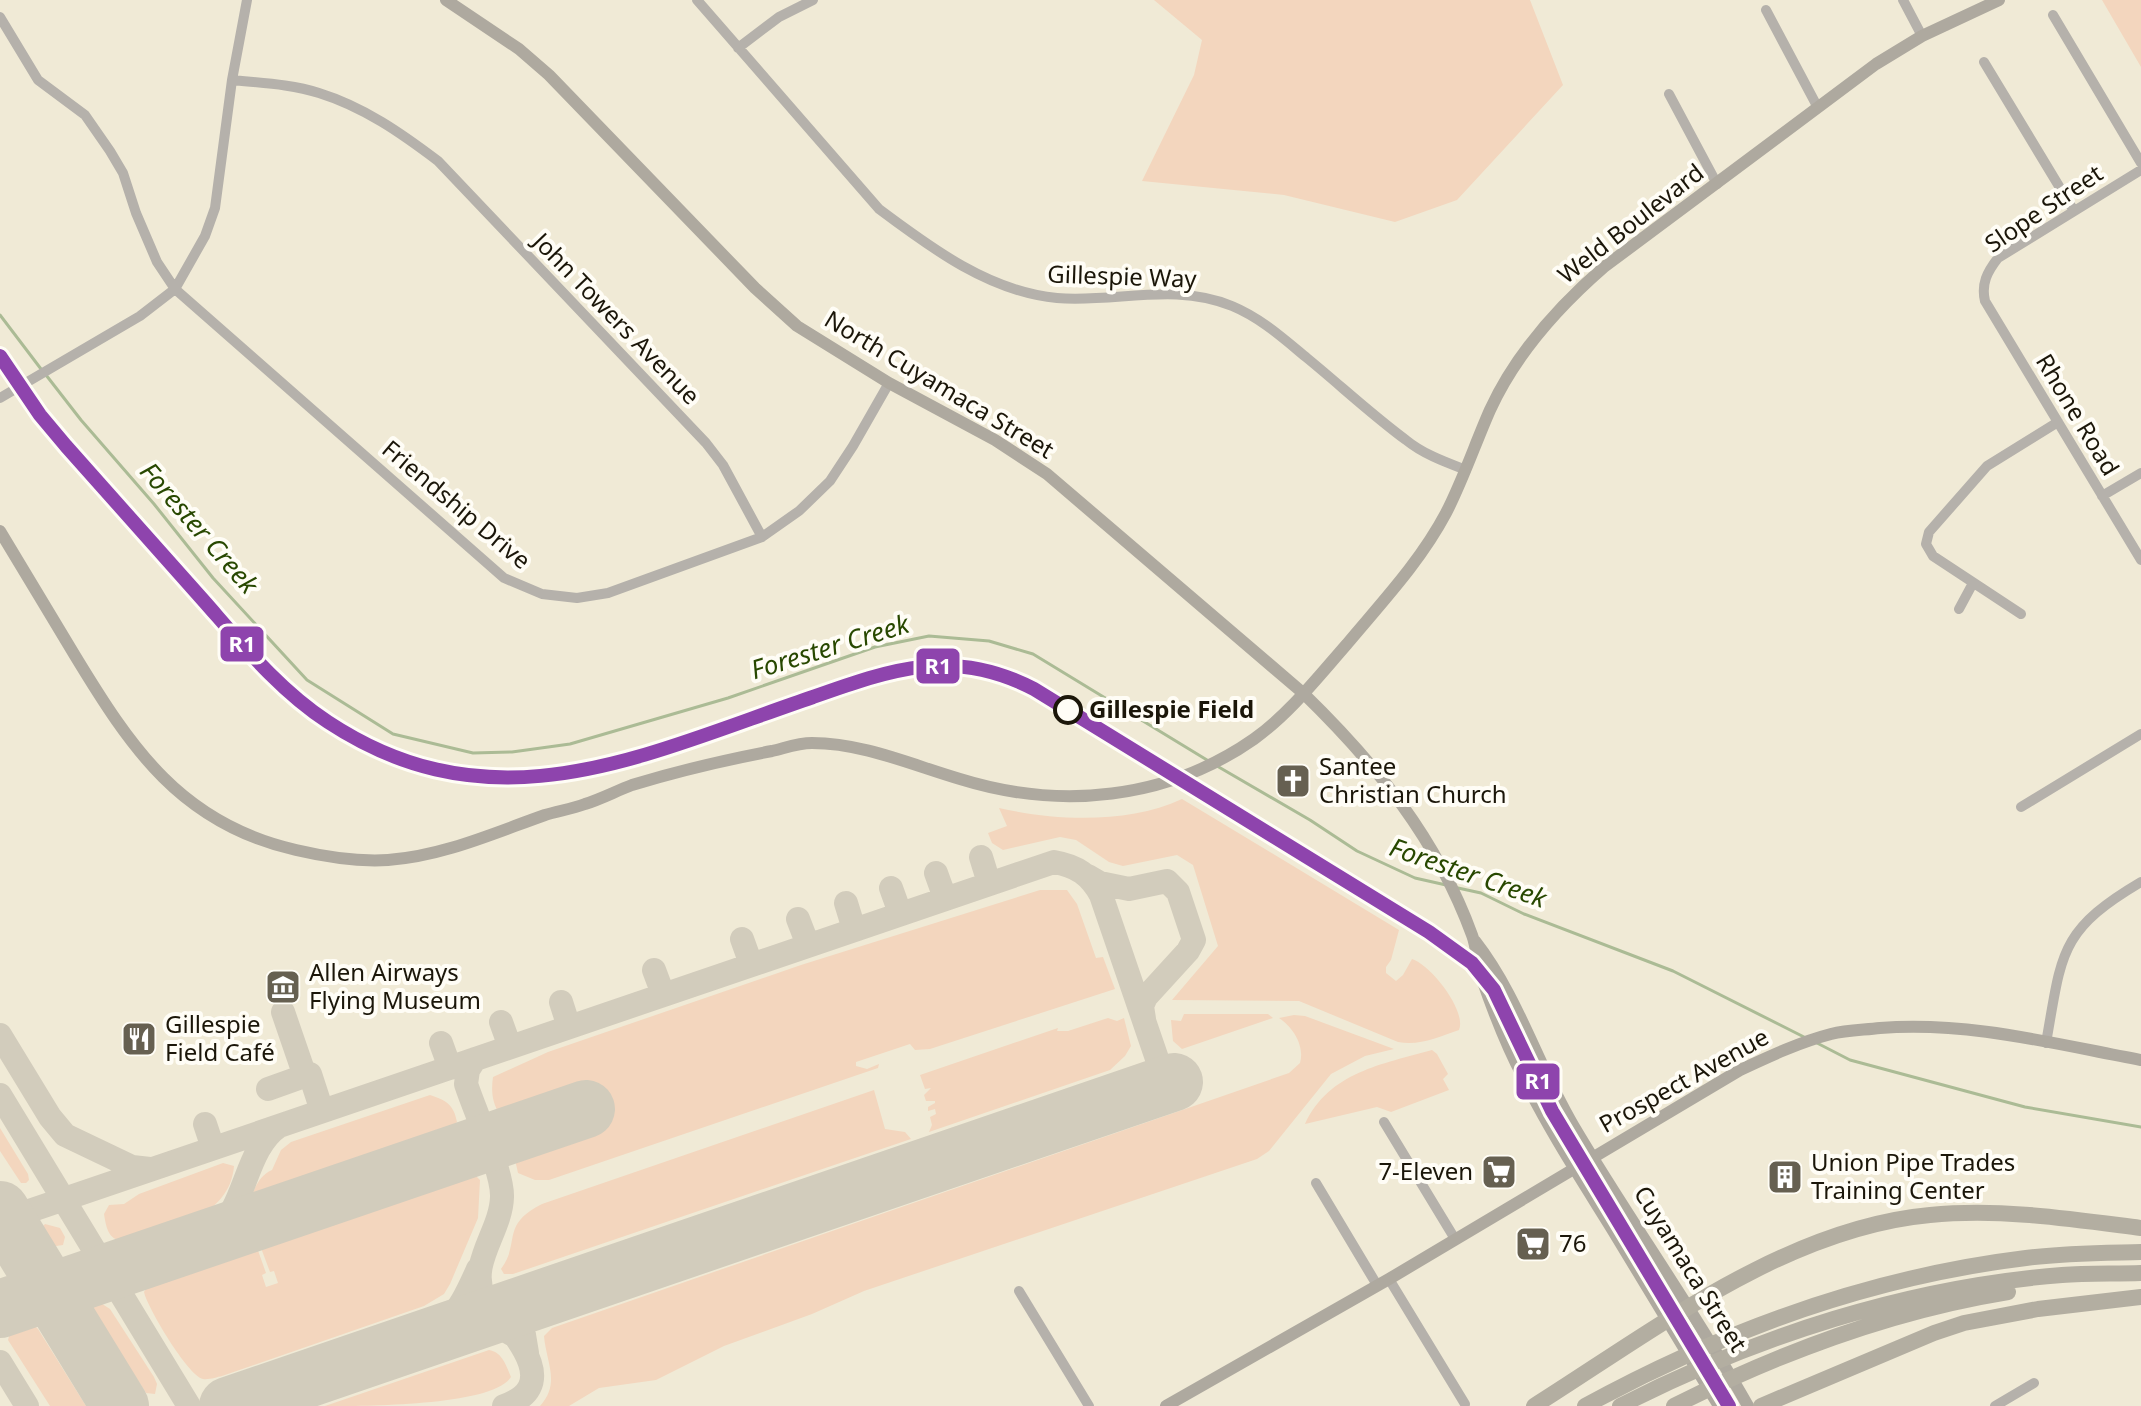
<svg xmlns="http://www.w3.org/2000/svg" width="2141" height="1406" viewBox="0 0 2141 1406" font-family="'Noto Sans',sans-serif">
<rect width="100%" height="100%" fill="#f0ead6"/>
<path fill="#f3d6be" d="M1154 0H1530L1563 85 1457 200 1395 222 1284 195 1142 181 1194 75 1202 40Z
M2102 0H2141V67Z
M1182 799 1399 930 1391 960 1386 967V973L1396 981 1403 975 1412 959C1431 965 1467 1011 1459 1030 1438 1037 1420 1046 1398 1042L1299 1001 1172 1000 1218 946 1193 865 1177 855 1123 866 1109 862 1076 840 1060 837 1003 850 992 843 988 833 1007 826 999 808C1056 821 1128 824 1182 799Z
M1040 890H1067L1077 904 1096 958 1103 957 1115 989 930 1049 915 1050 910 1044 856 1062V1066L867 1069 879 1064 878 1068 549 1180H535L518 1173 514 1155 595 1125 598 1121 588 1093 579 1092 506 1116 500 1114C492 1104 491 1090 493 1077L548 1052 801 965Z
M1184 1014H1268L1273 1018 1182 1049 1173 1041 1171 1020 1181 1021Z
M1294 1015 1305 1016 1394 1049 1365 1056 1331 1074 1269 1151 1257 1159 864 1291 812 1314 724 1346 656 1380 599 1388 569 1406H540C561 1383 546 1362 544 1336L552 1328 1289 1073 1300 1063C1305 1046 1293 1027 1279 1018Z
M1108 1018 1117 1021 1124 1018 1131 1046 1125 1056 1110 1070 929 1132 932 1125 930 1117 936 1114 935 1109 928 1111V1107L935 1103V1101H926L924 1095 931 1088 925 1089 920 1075 1058 1028 1057 1031H1068Z
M1432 1050 1437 1054 1448 1074 1443 1079 1449 1090 1391 1112 1377 1107 1305 1124C1329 1072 1383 1064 1432 1050Z
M874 1090 885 1129 905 1132 911 1139 513 1274H504L501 1269C521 1242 500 1225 542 1204Z
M430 1095C446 1100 454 1105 457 1122L449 1131 286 1190 250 1199C255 1187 260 1175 272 1170L281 1150 291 1142Z
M0 1128 28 1174 29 1180 26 1183H21L0 1151Z
M223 1163 234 1166C230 1217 170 1229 131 1242 110 1242 107 1233 104 1214L109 1205 124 1204 139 1194Z
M462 1171 474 1174 480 1180 478 1218 450 1284 444 1294 424 1306 222 1376C217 1377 209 1380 203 1379 188 1376 147 1307 144 1292 159 1266 226 1252 255 1242L266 1273 262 1275 266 1287 278 1283 274 1271 270 1272 258 1240Z
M45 1224 60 1228 65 1237 63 1245 56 1246 45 1237 41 1228Z
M96 1300 110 1309 154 1377 157 1384 155 1394 146 1393 95 1314 91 1302Z
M26 1322 32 1323 38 1329 86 1406H50L8 1340 11 1329Z
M489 1350C502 1352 506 1365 511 1377 493 1406 365 1406 325 1406Z"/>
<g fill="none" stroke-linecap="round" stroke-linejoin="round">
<path stroke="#abbb95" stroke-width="3" d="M0 315 41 369
M46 375 81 420 154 504 213 578 307 680 393 734 473 753 512 752 570 744 728 698 875 647 929 636 989 641 1033 654 1207 760
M1217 766 1310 820 1357 851 1415 878 1446 885
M1458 888 1481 893 1524 914 1673 971 1806 1038
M1817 1043 1850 1060 2025 1107 2141 1127"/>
<path stroke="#d2ccbc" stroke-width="24" d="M981 857 989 883
M936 873 945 898
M1088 876 1100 883 1129 889 1167 881 1178 892 1194 940 1188 951 1146 997 1142 1006 1144 1019
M891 888 900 913
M846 903 854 929
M798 919 808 945
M742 939 751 964
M654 970 663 994
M561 1002 569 1027
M283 1012 305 1076
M501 1022 510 1047
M0 1035 50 1117 65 1135 132 1167 150 1169
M441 1043 450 1068
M475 1059 468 1070 466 1084C475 1112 503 1172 502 1197 501 1232 468 1263 484 1297 508 1328 567 1384 504 1406
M268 1089 310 1074 322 1111
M0 1095 189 1406
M205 1124 213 1148
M0 1221 1054 862C1077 866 1090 875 1101 895L1166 1085
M112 1269C134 1261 201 1244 216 1231 247 1204 245 1149 279 1126
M433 1338C459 1328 486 1314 511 1334
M527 1353 523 1329 538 1302 618 1274
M0 1362 27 1406
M348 1363C372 1355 424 1343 442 1327 459 1312 469 1289 478 1269"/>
<path stroke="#d2ccbc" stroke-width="58" d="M0 1210 120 1406
M0 1309 586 1109
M228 1406 1174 1082"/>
<path stroke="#b5b1ab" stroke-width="10" d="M697 0 879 209C931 248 990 292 1057 298 1116 303 1174 282 1232 306 1261 318 1284 339 1307 358 1340 385 1372 415 1406 440 1423 454 1445 462 1466 470
M1903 0 1922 36
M1766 10 1817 106
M2053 15 2141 163
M0 17 38 80 85 115 110 151 123 173 136 213 157 262 175 289 504 578 542 594 577 598 608 593 762 537 799 511 830 481 853 446 889 383
M738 48 779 17 813 0
M1984 62 2074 211
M232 80C260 83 291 84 319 93 364 107 401 133 438 161L706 443 723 465 762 537
M1669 94 1717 184
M2141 170 1998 258C1987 272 1981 284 1985 301L2141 560
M0 398 140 316 175 289 205 236 215 208 232 80 247 0
M2102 496 2141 473
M1959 609 1973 583
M2021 614 1933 556 1926 544 1929 532 1987 466 2058 422
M2021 807 2141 734
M2046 1043C2062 954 2058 931 2141 882
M1384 1122 1455 1239
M1316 1183 1377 1285
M1389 1279 1465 1404
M1019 1291 1089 1406
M1995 1406 2034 1383"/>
<path stroke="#aea99f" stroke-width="12" d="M446 0 519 49 549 75 755 288 797 326 889 383 995 440 1047 474 1303 693C1376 764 1437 839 1472 935 1477 948 1477 963 1481 976 1493 1011 1506 1045 1523 1077 1549 1130 1581 1179 1612 1229 1648 1288 1683 1347 1719 1406
M0 531C25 572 49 613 74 654 131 748 181 824 296 850 326 857 357 862 388 860 443 856 494 833 545 815 558 811 572 809 585 804 601 799 616 791 632 785 678 771 725 760 772 751 785 748 798 743 812 743 863 743 912 765 960 779 1060 810 1167 800 1254 739 1290 713 1318 677 1347 644 1382 602 1420 562 1446 513 1463 480 1475 444 1490 410 1516 353 1558 307 1604 267L1876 64 1922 36 1999 0
M1475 941C1518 996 1538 1066 1573 1125 1629 1220 1694 1310 1748 1406
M1166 1406 1389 1279 1740 1070C1770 1056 1800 1042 1831 1034 1847 1030 1864 1030 1880 1028 1969 1021 2054 1044 2141 1060"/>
<path stroke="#b3aea1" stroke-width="16" d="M1534 1406C1653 1331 1786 1228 1930 1215 2001 1208 2071 1219 2141 1228
M1585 1406C1722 1331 1870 1277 2026 1258 2064 1253 2103 1253 2141 1252
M1620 1406C1757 1336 1908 1287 2062 1275 2088 1273 2115 1274 2141 1273
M1674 1406C1779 1353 1891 1311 2008 1292
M1761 1406 1934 1333 1964 1323 2038 1309 2141 1297"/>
<defs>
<path id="rail-1" d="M0 356 40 415 66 446C111 497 157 548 203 600 241 643 279 690 328 722 495 832 645 754 813 697 892 669 954 647 1034 689L1429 932 1472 963 1494 990 1552 1111 1729 1406"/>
</defs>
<use href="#rail-1" stroke="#fffdf6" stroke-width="20"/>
<use href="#rail-1" stroke="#8e44ad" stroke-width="14"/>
</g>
<defs>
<symbol id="church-square" viewBox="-11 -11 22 22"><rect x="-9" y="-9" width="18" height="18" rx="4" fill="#666051" stroke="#fffdf6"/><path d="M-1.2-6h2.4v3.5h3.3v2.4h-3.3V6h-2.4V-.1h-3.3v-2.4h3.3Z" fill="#fff"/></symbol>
<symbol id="museum-square" viewBox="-11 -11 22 22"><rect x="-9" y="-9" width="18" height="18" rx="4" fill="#666051" stroke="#fffdf6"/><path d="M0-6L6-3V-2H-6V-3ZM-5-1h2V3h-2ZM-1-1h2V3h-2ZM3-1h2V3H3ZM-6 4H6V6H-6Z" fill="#fff"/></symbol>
<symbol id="restaurant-square" viewBox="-11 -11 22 22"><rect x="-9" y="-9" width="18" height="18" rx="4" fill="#666051" stroke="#fffdf6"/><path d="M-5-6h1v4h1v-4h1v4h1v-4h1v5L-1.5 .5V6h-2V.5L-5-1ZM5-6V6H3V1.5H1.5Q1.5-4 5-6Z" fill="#fff"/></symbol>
<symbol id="supermarket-square" viewBox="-11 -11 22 22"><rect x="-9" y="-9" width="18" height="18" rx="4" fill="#666051" stroke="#fffdf6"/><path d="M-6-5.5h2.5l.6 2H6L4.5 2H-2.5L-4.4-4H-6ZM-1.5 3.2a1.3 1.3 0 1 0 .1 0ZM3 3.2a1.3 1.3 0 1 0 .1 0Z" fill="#fff"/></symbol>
<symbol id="building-square" viewBox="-11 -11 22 22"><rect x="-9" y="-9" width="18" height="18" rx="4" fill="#666051" stroke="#fffdf6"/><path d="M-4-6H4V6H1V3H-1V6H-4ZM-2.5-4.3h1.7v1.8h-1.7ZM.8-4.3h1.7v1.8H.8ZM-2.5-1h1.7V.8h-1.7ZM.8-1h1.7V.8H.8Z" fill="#fff"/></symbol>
</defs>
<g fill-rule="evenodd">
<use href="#church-square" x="1273" y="761" width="40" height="40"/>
<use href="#museum-square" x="263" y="967" width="40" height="40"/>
<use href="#restaurant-square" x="119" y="1019" width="40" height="40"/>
<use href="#supermarket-square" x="1479" y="1152" width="40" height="40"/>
<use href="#building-square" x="1765" y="1157" width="40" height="40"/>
<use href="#supermarket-square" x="1513" y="1224" width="40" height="40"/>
</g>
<circle fill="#fffdf6" stroke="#1b1609" stroke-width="4" cx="1068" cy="710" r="13"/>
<g text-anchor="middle" stroke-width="8" stroke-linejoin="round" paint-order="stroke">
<g font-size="24" fill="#1b1609" stroke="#fffdf6">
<text transform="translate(2044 209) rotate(-34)" y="8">Slope Street</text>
<text transform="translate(1631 224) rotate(-38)" y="8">Weld Boulevard</text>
<text transform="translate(1122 277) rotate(2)" y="8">Gillespie Way</text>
<text transform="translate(616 319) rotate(46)" y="8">John Towers Avenue</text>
<text transform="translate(939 385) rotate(31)" y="8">North Cuyamaca Street</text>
<text transform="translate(2077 415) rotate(59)" y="8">Rhone Road</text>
<text transform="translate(456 505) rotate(40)" y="8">Friendship Drive</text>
<text transform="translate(1684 1081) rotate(-29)" y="8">Prospect Avenue</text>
<text transform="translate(1690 1269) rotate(58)" y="8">Cuyamaca Street</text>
</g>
<g font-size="24" font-weight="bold" fill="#1b1609" stroke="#fffdf6" text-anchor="start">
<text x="1089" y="718">Gillespie Field</text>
</g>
<g font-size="24" fill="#1b1609" stroke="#fffdf6" text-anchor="start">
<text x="1319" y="775">Santee<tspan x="1319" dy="28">Christian Church</tspan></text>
<text x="309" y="981">Allen Airways<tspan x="309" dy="28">Flying Museum</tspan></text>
<text x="165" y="1033">Gillespie<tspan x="165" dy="28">Field Café</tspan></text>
<text x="1811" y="1171">Union Pipe Trades<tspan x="1811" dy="28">Training Center</tspan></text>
<text x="1473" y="1180" text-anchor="end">7-Eleven</text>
<text x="1559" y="1252">76</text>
</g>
<g font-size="26" font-style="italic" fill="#284800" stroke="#fffdf6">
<text transform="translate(199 528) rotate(49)" y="9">Forester Creek</text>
<text transform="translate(830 647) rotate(-17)" y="9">Forester Creek</text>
<text transform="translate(1468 873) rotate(19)" y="9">Forester Creek</text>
</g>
</g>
<g stroke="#fffdf6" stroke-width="3">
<rect x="219" y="625" width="46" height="38" rx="8" fill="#8e44ad"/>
<rect x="915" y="647" width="46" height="38" rx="8" fill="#8e44ad"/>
<rect x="1515" y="1062" width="46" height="39" rx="8" fill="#8e44ad"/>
</g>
<g font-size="22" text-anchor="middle" font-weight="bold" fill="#fff">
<text x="242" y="652">R1</text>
<text x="938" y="674">R1</text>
<text x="1538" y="1089">R1</text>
</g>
</svg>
